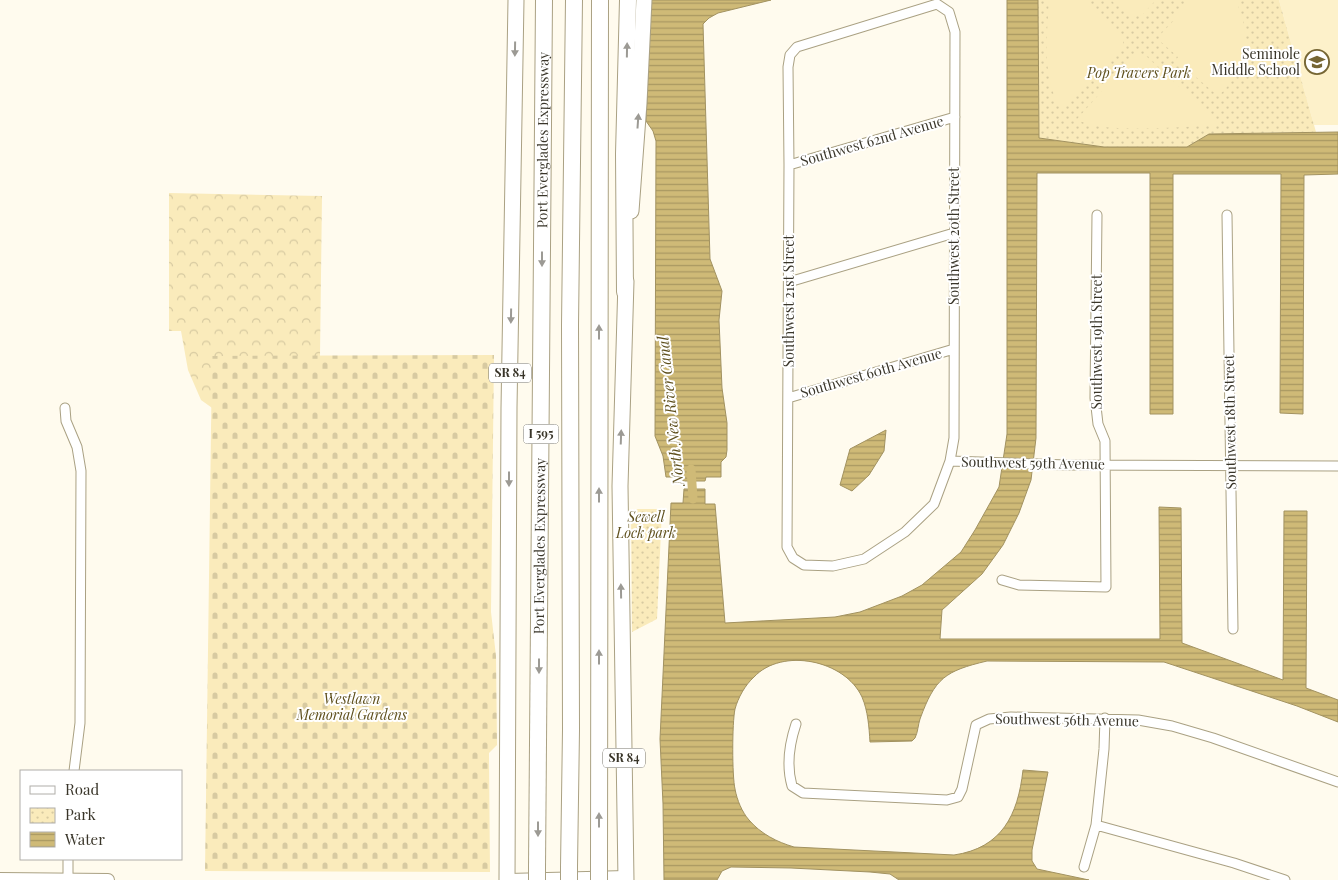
<svg xmlns="http://www.w3.org/2000/svg" width="1338" height="880" viewBox="0 0 1338 880" font-family="'Playfair Display',serif">
<defs>
<pattern id="forest-crowns" width="20" height="18" patternUnits="userSpaceOnUse" patternTransform="scale(1.25)"><rect width="20" height="18" fill="#faebbb"/><path d="M2 6a3 3 0 1 1 6 0M12 15a3 3 0 1 1 6 0" fill="none" stroke="#d7caa1"/></pattern>
<pattern id="cemetery-stones" width="16" height="16" patternUnits="userSpaceOnUse" patternTransform="scale(1.25)"><rect width="16" height="16" fill="#faebbb"/><path d="M2 7V4a2 2 0 0 1 4 0v3zM10 15v-3a2 2 0 0 1 4 0v3z" fill="#d7caa1"/></pattern>
<pattern id="park-dots" width="8" height="8" patternUnits="userSpaceOnUse" patternTransform="scale(1.25)"><rect width="8" height="8" fill="#faebbb"/><path d="M2 2h.1M6 6h.1" fill="none" stroke="#d7caa1" stroke-width="1.8" stroke-linecap="round"/></pattern>
<pattern id="water-rules" width="6" height="5" patternUnits="userSpaceOnUse" patternTransform="scale(1.25)"><rect width="6" height="5" fill="#cfba77"/><path d="M0 2.5h6" fill="none" stroke="#a99862"/></pattern>
</defs>
<rect width="100%" height="100%" fill="#fffbee"/>
<path fill="#fdf1ca" d="M1279 0H1338V125H1314Z"/>
<path fill="url(#forest-crowns)" d="M169 193 322 196 320 356 229 420 201 400 188 370 181 331H169Z"/>
<path fill="url(#cemetery-stones)" d="M494 355 491 612 496 656 497 745 489 753 490 872 205 871 212 356Z"/>
<path fill="url(#park-dots)" d="M1038 0H1279L1316 132 1209 134 1187 147H1104L1039 138Z
M631 509H662L657 619 632 632Z"/>
<path fill="#faebbb" d="M1049 0H1083L1123 36V45L1062 111C1041 78 1047 36 1049 0Z
M1111 0H1156L1142 15 1133 17 1116 1 1114 3Z
M1189 0H1235C1253 32 1246 73 1218 96L1176 60 1178 57 1161 42V34L1175 19 1174 17Z
M1135 54H1144L1220 125C1192 126 1096 135 1077 119Z"/>
<path fill="url(#water-rules)" stroke="#a29260" d="M651 0H771L718 13 709 18 703 24 710 259 722 291 719 320 722 388 727 423V450L726 457 721 462V477H706L705 481H683V477H666L663 456 655 436 656 141 653 131 646 121Z
M1007 0H1038L1039 138 1104 147H1187L1209 134 1338 132V174L1304 175 1303 414 1280 413 1281 174H1173V414H1150V173H1037L1036 438 1031 480 1019 513 1003 545 982 574 942 610 940 639H1160L1159 507 1181 508 1182 643 1283 680 1284 511H1307L1306 688 1338 700V722L1297 706 1164 662 987 661C945 671 935 678 920 719 918 725 918 732 915 738L912 741 870 742C869 727 868 711 862 697 845 660 782 647 754 677 745 685 738 698 735 709 732 723 732 776 735 789 737 800 742 812 749 820 761 834 777 842 794 847L954 855C1002 848 1018 815 1023 770L1048 772 1032 850V861L1037 869 1089 880H899L890 874 870 872 791 868 731 867 722 871 717 880H664L663 804 660 739 671 503H683L684 489H705V504H715L725 623 835 617 860 612 902 596 922 585 961 552 975 530 999 487 1007 434Z
M886 430 884 451 869 475 852 491 840 485 850 449Z"/>
<g fill="none" stroke-linecap="round" stroke-linejoin="round">
<path stroke="#cfba77" stroke-width="9" d="M691 469 693 499"/>
<defs>
<path id="street" d="M937 4 949 12 955 32 954 438 950 461 934 504 905 532 864 559 833 566 804 565 793 558 787 547 789 165 788 67 790 55 797 47Z
M789 165 955 117
M1227 215 1233 629
M789 282 954 233
M788 398 954 349
M65 408 66 421 77 447 81 471 80 723 74 771
M950 461 1067 465 1338 466
M1002 580 1019 585 1106 587 1105 441 1098 424 1095 398 1097 215
M796 724C789 745 786 765 792 786L803 793 947 800 958 797 962 789 976 725 989 719 1011 717 1138 720 1172 726 1213 738 1338 782
M1096 825 1234 863 1285 880
M1084 867 1096 825 1104 749 1105 718
M68 879V859"/>
<path id="secondary" d="M0 879 108 880
M506 880 626 877"/>
<path id="primary" d="M631 211 639 103 644 0
M626 281 620 486 626 880
M507 880 509 408 516 0"/>
<g id="highway">
<path d="M625 292 624 154 628 0"/>
<path d="M569 867 571 730 570 325 574 0"/>
<path id="s1" d="M537 868 544 0"/>
<path d="M599 868 600 0"/>
</g>
</defs>
<use href="#street" stroke="#aaa183" stroke-width="11"/>
<use href="#secondary" stroke="#aaa183" stroke-width="14"/>
<use href="#primary" stroke="#aaa183" stroke-width="17"/>
<use href="#highway" stroke="#aaa183" stroke-width="18"/>
<use href="#street" stroke="#fff" stroke-width="9"/>
<use href="#secondary" stroke="#fff" stroke-width="12"/>
<use href="#primary" stroke="#fff" stroke-width="15"/>
<use href="#highway" stroke="#fff" stroke-width="16"/>
<defs>
<path id="highway-bridge" d="M537 868V880
M599 868V880
M569 880V867"/>
</defs>
<use href="#highway-bridge" stroke="#aaa183" stroke-width="18" stroke-linecap="butt"/>
<use href="#highway-bridge" stroke="#fff" stroke-width="16"/>
</g>
<defs><path id="oneway-solid" d="M-6-.8H1V-3.2L6.5 0L1 3.2V.8H-6Z" transform="scale(1.25)"/></defs>
<g fill="#9c9a94">
<use href="#oneway-solid" transform="translate(515 49) rotate(91)"/>
<use href="#oneway-solid" transform="translate(627 50) rotate(-89)"/>
<use href="#oneway-solid" transform="translate(638 121) rotate(-86)"/>
<use href="#oneway-solid" transform="translate(542 259) rotate(90)"/>
<use href="#oneway-solid" transform="translate(511 316) rotate(91)"/>
<use href="#oneway-solid" transform="translate(599 332) rotate(-90)"/>
<use href="#oneway-solid" transform="translate(621 437) rotate(-88)"/>
<use href="#oneway-solid" transform="translate(509 479) rotate(90)"/>
<use href="#oneway-solid" transform="translate(599 495) rotate(-90)"/>
<use href="#oneway-solid" transform="translate(621 591) rotate(-91)"/>
<use href="#oneway-solid" transform="translate(599 657) rotate(-90)"/>
<use href="#oneway-solid" transform="translate(539 666) rotate(90)"/>
<use href="#oneway-solid" transform="translate(599 820) rotate(-90)"/>
<use href="#oneway-solid" transform="translate(538 829) rotate(90)"/>
</g>
<defs>
<symbol id="school-ring" viewBox="-11 -11 22 22"><circle r="9.5" fill="#fff" stroke="#766634" stroke-width="1.5"/><path d="M0-5L7-2L0 1L-7-2ZM-4 1L0 2.5L4 1V4Q0 6-4 4Z" fill="#766634"/></symbol>
</defs>
<g fill-rule="evenodd">
<use href="#school-ring" x="1303" y="48" width="28" height="28"/>
</g>
<g text-anchor="middle" stroke-width="4" stroke-linejoin="round" paint-order="stroke">
<g fill="#fff" stroke="#747269" stroke-width="1">
<rect x="489" y="363.5" width="42" height="19" rx="4"/>
<rect x="523.5" y="424.5" width="35" height="19" rx="4"/>
<rect x="603" y="748.5" width="42" height="19" rx="4"/>
</g>
<g font-size="12" font-weight="bold" fill="#393529">
<text x="510" y="377">SR 84</text>
<text x="541" y="438">I 595</text>
<text x="624" y="762">SR 84</text>
</g>
<g font-size="14" fill="#393529" stroke="#fff" text-anchor="end">
<text x="1300" y="59">Seminole<tspan x="1300" dy="16">Middle School</tspan></text>
</g>
<g font-size="14" font-style="italic" fill="#5f501d" stroke="#fff">
<text x="1139" y="78">Pop Travers Park</text>
<text x="646" y="522">Sewell<tspan x="646" dy="16">Lock park</tspan></text>
<text x="352" y="704">Westlawn<tspan x="352" dy="16">Memorial Gardens</tspan></text>
</g>
<g font-size="14" fill="#393529" stroke="#fff">
<text dy="5" stroke="none"><textPath href="#s1" startOffset="728">Port Everglades Expressway</textPath></text>
<text transform="translate(872 141) rotate(-16)" y="5">Southwest 62nd Avenue</text>
<text transform="translate(954 236) rotate(-90)" y="5">Southwest 20th Street</text>
<text transform="translate(789 301) rotate(-90)" y="5">Southwest 21st Street</text>
<text transform="translate(1097 342) rotate(-90)" y="5">Southwest 19th Street</text>
<text transform="translate(871 373) rotate(-16)" y="5">Southwest 60th Avenue</text>
<text transform="translate(1230 422) rotate(-91)" y="5">Southwest 18th Street</text>
<text transform="translate(1033 463) rotate(1)" y="5">Southwest 59th Avenue</text>
<text dy="5" stroke="none"><textPath href="#s1" startOffset="322">Port Everglades Expressway</textPath></text>
<text transform="translate(1067 720) rotate(1)" y="5">Southwest 56th Avenue</text>
</g>
<g font-size="15" font-style="italic" fill="#5d4e1b" stroke="#fff">
<text transform="translate(671 411) rotate(-96)" y="5">North New River Canal</text>
</g>
</g>
<rect x="20" y="770" width="162" height="90" fill="#ffffff" stroke="#b0aea9"/>
<rect x="30" y="786" width="25" height="8" fill="#ffffff" stroke="#b0aea9"/>
<text x="65" y="795" font-size="15" fill="#393529">Road</text>
<rect x="30" y="808" width="25" height="15" fill="url(#park-dots)" stroke="#b0aea9"/>
<text x="65" y="820" font-size="15" fill="#393529">Park</text>
<rect x="30" y="832" width="25" height="15" fill="url(#water-rules)" stroke="#b0aea9"/>
<text x="65" y="845" font-size="15" fill="#393529">Water</text>
</svg>
